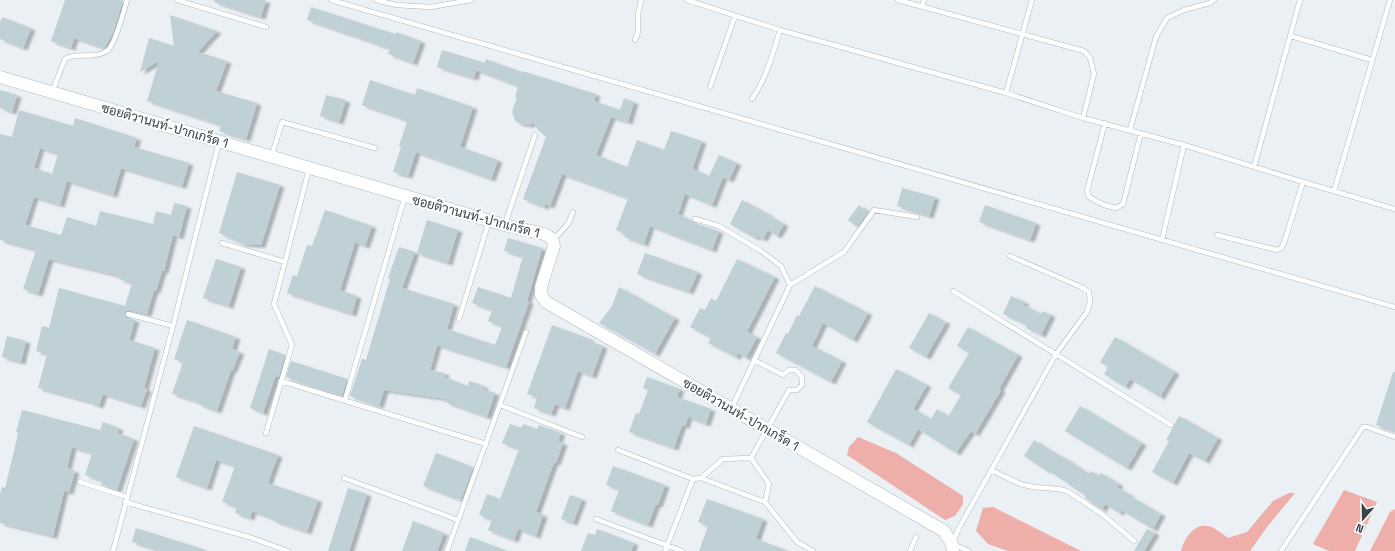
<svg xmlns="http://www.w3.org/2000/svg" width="1395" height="551" viewBox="0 0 1395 551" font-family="'Space Grotesk',Sarabun,sans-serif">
<defs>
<filter id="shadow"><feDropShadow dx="4.5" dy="2.5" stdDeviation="1" flood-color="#0004"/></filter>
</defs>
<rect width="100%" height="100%" fill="#eaf0f4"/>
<path fill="#eeaea9" d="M858 437 896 453 963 496V504L955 516 945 520 847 455 849 447Z
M1344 490 1377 502 1355 551H1329L1313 544Z
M1289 493H1295L1267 527 1250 551H1181C1185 537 1195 521 1212 527 1217 530 1223 534 1228 538L1247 532 1273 501Z
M993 507 1081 551H1008L988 544 976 531 983 508Z
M1395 509V551H1370L1390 512Z"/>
<path fill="#bfd0d6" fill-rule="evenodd" filter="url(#shadow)" d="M65 0H123L113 33 105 47 104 48 74 38 71 48 51 41Z
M214 0H266L261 17 214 2Z
M311 7 395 34 396 32 421 41 413 63 388 54 390 49 366 40 307 20Z
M170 15 217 31 198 52 227 61 216 91 257 103 246 139 219 131 221 125 147 101 159 61 140 72 149 38 174 46Z
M2 17 31 28 23 48 0 39V23Z
M442 50 485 63 486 59 522 72V71L596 94 594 101 620 110 624 98 634 102 628 122 611 117 596 155 627 167 637 140 664 150 671 131 702 141 693 167H694L693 169 709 176 719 155 737 163 729 180 723 177 712 205 685 194 678 214 691 220 694 223 719 231 712 250 650 226 644 244 624 237 625 234 616 230 628 198 562 174 550 206 545 204 544 207 523 199 546 137 538 130 534 123 528 125 518 123 515 120 512 112 517 97H515L518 86 476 70 474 78 437 67Z
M370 80 415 95 417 88 473 107 460 147 498 160 491 179 416 152 408 176 393 172 401 147 399 146 407 122H406V120L362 105Z
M0 90 17 95 12 112 0 108Z
M326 95 346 100 339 122 320 116Z
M19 110 73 126 75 118 137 138 134 147 189 163 182 186 121 168 113 195 67 181 60 205 34 197 25 225 61 235 67 217 96 226 100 211 153 224 156 211 171 215 174 203 187 206 179 237 173 235 164 271H162L156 291 154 290 147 314 129 310 126 311 124 313 126 317 135 320 129 340 155 348 144 388 147 389 141 406 103 394 99 406 90 403V402L38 388 47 354 36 351 42 326 49 328 59 288 125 306 132 283 119 279 120 276 49 259 38 294 23 289 36 250 0 240V134L12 137ZM40 148 58 154 52 174 34 168Z
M237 172 280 185 261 245H253L243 244 219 233Z
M902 188 935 197 929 216 897 206Z
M742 200 768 214V215L784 224 777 236 768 230 763 239 756 236 755 238 730 224Z
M859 205 868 212 857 227 848 220Z
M985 205 1036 223 1030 240 979 222Z
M325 210 372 226 365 246 355 242 340 290 357 296 352 314 287 293 293 275 297 276 307 245 312 246Z
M427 220 458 230 448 263 417 253Z
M508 238 542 248 527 301 529 302 506 367 437 345 430 370 445 373 444 377 468 386 469 381 484 386 483 389 495 393 487 417 445 402 446 399 384 390 379 406 350 396 362 359 366 360 390 279 388 278 399 247 415 252 402 288 454 304 447 329 495 345 502 327 488 321 492 310 472 303 478 287 511 298 523 256 504 251Z
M645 253 698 272 689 292 637 274Z
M216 259 241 267 229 306 203 298Z
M737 259 775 277 747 332 757 337 746 358 738 353 736 357 708 343 711 338 690 327 700 308 705 310 711 298 716 301Z
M815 286 868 313 853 340 823 323 812 346 842 361 831 382 776 353 786 333 788 334 797 315 799 316Z
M619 287 675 318 655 354 599 323 612 306Z
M1011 296 1025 302 1023 305 1041 314 1043 311 1051 315 1041 335 1026 328 1027 325 1003 314Z
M929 313 946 322 926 357 909 348Z
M187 320 236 337 232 349 240 352 232 371 231 370 217 411 198 404 199 402 172 394 183 362 174 359Z
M552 325 590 339 589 341 603 346 592 376 578 371 565 408 555 404 551 414 534 408 537 397 527 394Z
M968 327 1018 355 999 389 1001 390 975 434 971 431 956 453 918 429 909 445 867 422 896 369 927 385 913 409 931 419 937 409 948 417 961 395 948 388 969 353 957 346Z
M7 336 26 341 21 362 2 357Z
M1115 337 1175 372 1160 397 1130 379 1125 387 1104 374 1108 367 1100 362Z
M269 349 285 355 279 375 278 377H275L263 413 250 408Z
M291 361 347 379 342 396 286 377Z
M1393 372H1395V431L1376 425Z
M647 377 680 389 677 397 711 409 706 424 688 417 685 426 682 425 674 448 629 432 636 413 639 414 648 390 643 388Z
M1080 406 1142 443 1127 468 1065 431Z
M22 410 100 430 103 422 119 428 117 433 134 439 117 490 101 485 103 481 85 475 92 453 72 447 67 468 75 471 69 492 64 491 53 536 0 523V494L2 487 5 488 14 451 18 433 16 432Z
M1179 416 1218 438 1205 461 1189 453 1173 483 1152 472 1169 441 1166 440Z
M510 424 521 428 523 424 537 429 539 425 561 433 558 441 563 443 556 463 554 462 536 512 543 515 536 536 518 529 514 540 488 530 492 520 479 515 487 494 500 499 519 449 502 443Z
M194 426 278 455 268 483 318 500 307 532 272 520 273 519 252 511 250 518 235 513 237 507 222 502 235 466 216 460 207 488 176 477Z
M1034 440 1063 458V457L1089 474 1091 471 1099 476 1101 473 1119 484 1117 487 1130 495 1129 496 1161 514 1153 529 1121 510 1119 513 1105 504 1102 510 1085 498 1086 496 1048 470 1047 471 1024 456Z
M436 453 473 467 461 500 423 486Z
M613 466 665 485 658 505 656 504 648 525 611 511 619 490 606 485Z
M348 488 367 494 349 551H328Z
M570 495 582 499 573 523 561 519Z
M707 499 763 519 756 539 786 550V551H699L708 526 698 522Z
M413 521 444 533 437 551H402Z
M136 528 203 549V551H161L132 542Z
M597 529 634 543 631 551H581L588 533 595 535Z
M1147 529 1155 533 1144 551H1134Z
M470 537 505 550V551H465Z"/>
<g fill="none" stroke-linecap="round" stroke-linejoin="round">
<defs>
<path id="service" d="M177 0 266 27
M331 0 1395 307
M376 0 396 5 431 7 471 0
M687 0 780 30 1006 93 1083 118 1184 145 1303 182 1395 209
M898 0 1084 51 1090 58 1094 74 1083 118
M922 6 924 0
M1291 36 1372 60
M635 40 638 32V15L641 0
M710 87 735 16
M52 92 65 59C75 53 83 57 93 55 98 55 104 53 108 50 115 44 124 11 127 0
M1006 93 1032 0
M752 99C766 79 773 53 780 30
M1105 123 1087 191 1089 197 1104 205 1116 208 1123 204 1141 133
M1130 130 1156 37 1167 18 1184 10 1210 3 1214 0
M272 155 282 122 375 148
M1254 167 1300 0
M1334 191 1390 0
M695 219 719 226 761 251 781 266 790 285
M505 224 535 135
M1217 235 1277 250 1281 248 1284 243 1303 182
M553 240 568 224 573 212
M1162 240 1184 145
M222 243 285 262
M953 291 1171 425
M128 314 173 326
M459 319 489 221
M281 381 486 444
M345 400 405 196
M500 405 582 437
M732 407 790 285 844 252 874 210 917 217
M266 433 292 345 274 304 309 169
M618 450 693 479
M991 470 1020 484 1033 487 1058 489 1067 491 1102 514 1134 541
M344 478 458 520
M701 478 765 502 769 484 751 458
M80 482 127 497
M125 502 249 537 288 551
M765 502 797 542 813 551
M596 519 682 551
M113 551 173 326 219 142
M447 551 526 332
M665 551 693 479 701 478 723 459 751 458 789 390H797L802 385V377L796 370H789L783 375 754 360
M910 551 916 537
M969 551 952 544 959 528 1056 354 1087 312 1090 302 1089 292 1081 287 1010 256
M1281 551 1363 427H1367L1395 437"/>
<path id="tertiary" d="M0 77 504 225 544 234C551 237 553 239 554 246L541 287V295L546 302 944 531 952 544 953 551"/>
</defs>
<use href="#service" stroke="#acbac0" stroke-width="5.5"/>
<use href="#tertiary" stroke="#acbac0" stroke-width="13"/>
<use href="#service" stroke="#fff" stroke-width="4.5"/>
<use href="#tertiary" stroke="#fff" stroke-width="12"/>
</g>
<g text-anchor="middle" stroke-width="4" stroke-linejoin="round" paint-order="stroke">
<g font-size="13" fill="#384448" stroke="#fff">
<text transform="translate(165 125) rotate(16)" y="5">ซอยติวานนท์-ปากเกร็ด 1</text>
<text transform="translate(476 216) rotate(15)" y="5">ซอยติวานนท์-ปากเกร็ด 1</text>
<text transform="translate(741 414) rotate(30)" y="5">ซอยติวานนท์-ปากเกร็ด 1</text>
</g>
</g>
<g transform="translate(1363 519) rotate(200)" stroke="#ffffff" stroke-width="3" paint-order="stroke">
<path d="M0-3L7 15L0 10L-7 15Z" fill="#384448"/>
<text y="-6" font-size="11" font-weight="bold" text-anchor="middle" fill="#384448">N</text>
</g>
</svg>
